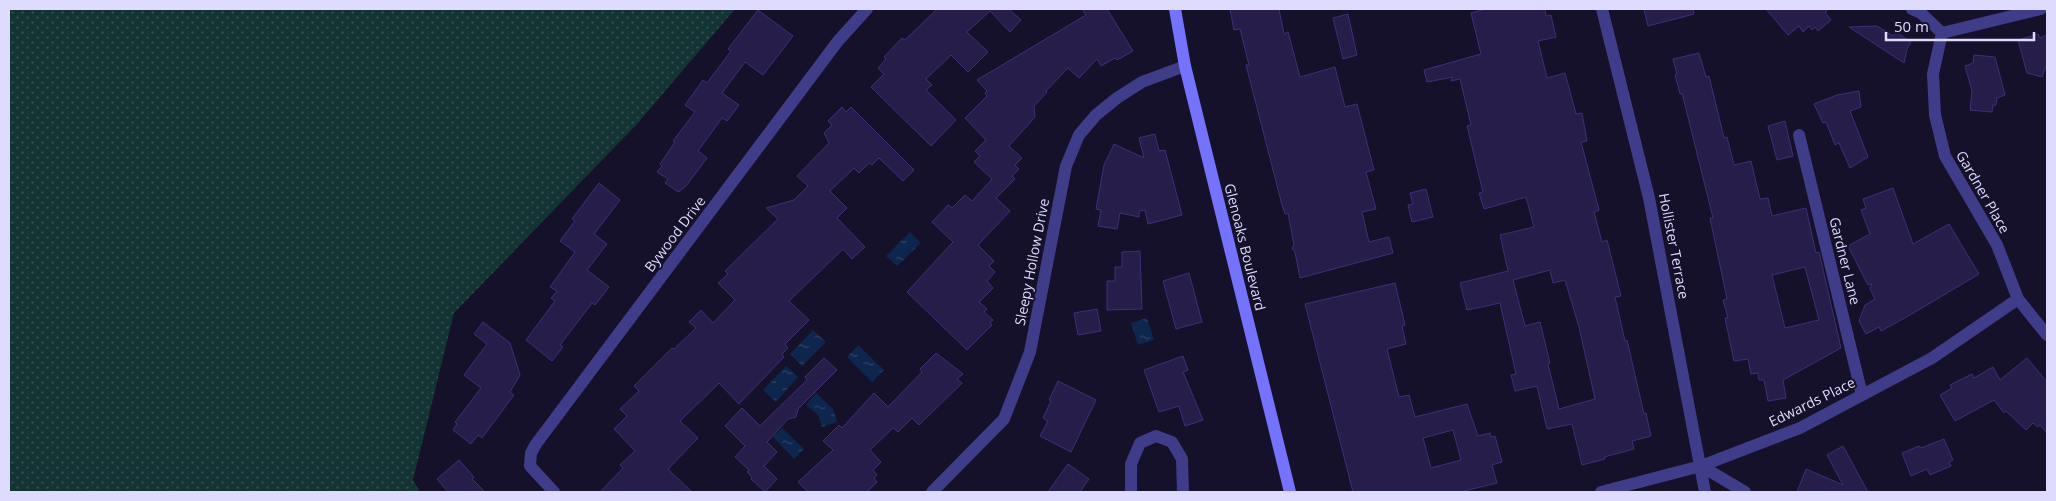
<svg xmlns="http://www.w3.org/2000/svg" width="2056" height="501" viewBox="0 0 2056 501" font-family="'Open Sans',sans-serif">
<defs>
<pattern id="grass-dots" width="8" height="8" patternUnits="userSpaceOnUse" patternTransform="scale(1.25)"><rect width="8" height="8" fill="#143433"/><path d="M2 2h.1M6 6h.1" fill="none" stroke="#365152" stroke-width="1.8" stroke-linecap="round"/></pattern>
<pattern id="water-ripples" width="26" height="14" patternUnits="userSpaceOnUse" patternTransform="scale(1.25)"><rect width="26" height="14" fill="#0e254d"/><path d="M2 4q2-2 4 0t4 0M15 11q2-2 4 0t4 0" fill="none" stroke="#314468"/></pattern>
</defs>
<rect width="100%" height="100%" fill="#15112a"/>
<path fill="url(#grass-dots)" d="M9 9H735L637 124 454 313 413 480 420 492H9Z"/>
<path fill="url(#water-ripples)" d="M910 232 921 243 897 266 886 256Z
M1147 318 1154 340 1138 345 1131 323Z
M813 330 826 342 802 366 790 354Z
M858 345 884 370 872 382 847 357Z
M786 366 798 377 776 402 763 390Z
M816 393 833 409 837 422 822 427 818 415 806 405Z
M782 428 804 449 794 459 773 437Z"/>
<path fill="#261d4b" stroke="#3d3077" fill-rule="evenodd" d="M937 9H1009L1021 20 1010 32 990 11 967 32 988 52 968 72 951 55 926 79 932 85 926 90 956 120 931 146 871 87 884 74 878 68 886 59 884 57 902 38 905 40Z
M1082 9H1107L1133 51 1117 60 1115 58 1101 66 1097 59 1079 78 1068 68 1046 91 1047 92 1034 106 1035 117 1009 146 1022 158 1015 165 1019 169 1012 176 1015 179 996 198 1010 211 978 245 994 261 989 266 995 272 987 281 993 288 979 302 987 309 984 312 993 320 990 323 992 325 967 350 907 292 953 242 932 222 948 205 952 208 965 195 972 201 992 179 974 162 980 156 975 151 986 140 965 118 987 96 985 93 987 91 977 80 1086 15Z
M1230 9H1279L1284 34 1288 32 1300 77 1335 67 1345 107 1357 104 1374 170 1366 172 1376 209 1362 212 1369 242 1389 237 1393 253 1300 278 1295 252 1292 248 1294 245 1288 213 1285 214 1282 205 1262 127 1246 65H1249L1240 29 1234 30Z
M1486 9H1545L1546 16 1551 15 1556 37 1538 41 1547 78 1565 73 1576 114 1582 113 1587 141 1581 142 1599 210 1594 212 1602 242 1607 240 1621 296 1615 297 1625 341 1627 340 1644 414 1646 413 1651 436 1632 441 1634 449 1604 457 1605 459 1582 465 1572 424 1547 429 1537 386 1515 391 1511 375 1516 374 1500 303 1467 310 1460 283 1508 271 1500 235 1534 227 1526 197 1484 209 1479 193 1483 192 1467 126 1471 125 1460 79 1451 81 1453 77 1427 82 1424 70 1481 54 1471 13ZM1550 270 1553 283 1565 280 1579 327 1595 399 1559 409 1548 364 1550 363 1540 322 1525 326 1513 280Z
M1644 9H1693L1694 14 1648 26Z
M1766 9H1829L1825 12 1831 20 1818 31 1815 27 1812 30 1809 26 1803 32 1799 26 1788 35Z
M758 10 793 36 763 75 745 62 722 93 739 105 727 121 722 118 698 151 707 158 686 186 679 192 677 191 665 183 668 179 657 172 662 166 660 164 675 142 673 141 695 112 685 105 703 80 707 83 731 51 728 49Z
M1348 14 1357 55 1343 59 1333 18Z
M1877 26 1893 36 1896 32 1911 42 1907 49 1904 63 1849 27Z
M2038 34 2040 38 2047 35V63L2042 77 2027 73 2018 40Z
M1699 53 1706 77 1709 76 1724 138 1727 137 1734 165 1751 161 1760 199 1768 198 1772 216 1806 208 1816 253 1819 252 1841 348 1783 380 1786 398 1768 401 1764 380H1759L1758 373 1751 374 1748 359 1734 361 1725 318H1728L1723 300 1727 299 1710 218H1713L1682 93 1680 94 1675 75 1677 74 1673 59ZM1805 267 1819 320 1785 328 1772 275Z
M1974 55 1995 57 2005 95 1997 98 1996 105H1993L1992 112 1970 110 1972 91 1965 66 1973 63Z
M1859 91 1861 107 1850 111 1868 157 1850 168 1839 143 1835 145 1826 122 1823 123 1814 104 1837 95Z
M842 107 846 112 851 107 914 170 903 181 879 158 872 165 869 163 859 173 854 168 830 191 847 208 837 218 865 247 852 259 843 249 789 301 809 320 785 344 788 348 782 354 784 357 739 404 719 383 680 421 698 438 668 469 692 492H600L623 468 620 465 635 451 614 429 627 416 620 409 639 391 634 386 672 348 674 349 696 328 689 322 701 310 713 323 735 300 718 283 728 274 725 271 778 219 766 208 794 200 808 186 797 176 829 143 824 133 832 125 828 121Z
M1785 121 1793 156 1777 160 1768 126Z
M1155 134 1159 151 1165 150 1182 215 1148 224 1145 210 1139 211V217L1120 213 1117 229 1098 226 1101 210 1096 209 1104 165 1114 144 1144 158 1139 138Z
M599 183 620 200 594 234 607 244 587 270 609 287 595 305 592 303 560 345 563 347 552 361 526 340 555 301 551 298 557 291 550 287 575 252 560 241 575 221 572 219Z
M1893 188 1913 244 1949 224 1979 274 1910 315 1881 331 1879 327 1866 334 1859 321 1865 305 1875 299 1870 289 1872 284 1868 285 1848 246 1870 234 1861 210 1866 208 1863 199Z
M1426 189 1433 217 1412 222 1408 205 1413 204 1410 193Z
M1140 251 1142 309 1107 310V281H1115V267H1122V252Z
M1189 273 1202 322 1176 329 1163 281Z
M1395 283 1405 325 1402 326 1406 344 1387 349 1399 397 1409 395 1415 417 1467 404 1478 436 1490 433 1491 437 1495 436 1502 462 1492 465 1497 483 1460 492H1353L1305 304ZM1453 430 1461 460 1431 468 1423 438Z
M1097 309 1101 331 1078 335 1074 313Z
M483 322 510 343 520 375 510 392 514 395 482 438 478 435 471 444 453 430 457 424 455 422 481 388 464 375 487 344 474 334Z
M936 353 963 374 957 379 962 383 919 425 912 418 898 432 893 428 870 450 881 462 873 470 877 475 874 478 877 482 867 492H808L798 482 833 450 823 441 839 425 842 428 874 393 888 407 922 372 920 369Z
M1183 356 1188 370 1183 372 1203 420 1185 426 1179 406 1159 412 1144 370Z
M824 358 837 370 798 409 796 417 788 419 767 442 777 452 764 466 777 479 765 492 751 479 752 477 747 472 749 470 735 457 745 446 725 426 742 408 760 426 807 380 805 377Z
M2027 358 2047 382V433L2040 425 2038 427 2033 423 2026 430 2006 411 2004 413 1994 400 1955 421 1940 395 1952 388 1950 385 1972 374 1974 378 1993 367 2000 380Z
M1058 381 1096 400 1071 452 1040 436 1048 421 1043 418 1051 401 1049 400Z
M1944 439 1953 460 1949 462 1951 466 1930 475 1927 469 1911 476 1902 453 1919 446 1921 448Z
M1843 446 1868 492H1797L1806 469 1843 485 1827 455Z
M459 460 474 477 472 479 485 492H448L437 479Z
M1068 464 1089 479 1080 492H1048Z"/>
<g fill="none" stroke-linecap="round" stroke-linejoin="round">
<path stroke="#3f3d89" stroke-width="12" d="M1602 9 1649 198 1705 492
M1912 9 1921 13 1942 33
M1942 33 1933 74 1935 115 1945 156 1997 245 2018 299 2047 335
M1942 33 2041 9
M1799 135 1862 395
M1701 466 1745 492
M554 492 530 466 531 453 536 444 838 41 867 9
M932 492 1004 419 1030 352 1066 166 1079 135 1096 115 1117 98 1142 82 1185 66
M1131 492V464L1140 443 1156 436 1172 442 1182 459 1183 492
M1601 492 1701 466 1800 428 1932 358 2018 299"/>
<path stroke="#7573fd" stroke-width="12" d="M1175 9 1185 66 1290 492"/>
</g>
<g text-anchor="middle" stroke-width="4" stroke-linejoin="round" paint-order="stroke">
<g font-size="14" fill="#dfdbff" stroke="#15112a">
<text transform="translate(1983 192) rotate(60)" y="5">Gardner Place</text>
<text transform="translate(675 234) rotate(-53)" y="5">Bywood Drive</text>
<text transform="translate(1674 246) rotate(79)" y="5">Hollister Terrace</text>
<text transform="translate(1245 247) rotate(76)" y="5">Glenoaks Boulevard</text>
<text transform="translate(1845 261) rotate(76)" y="5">Gardner Lane</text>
<text transform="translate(1032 262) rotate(-79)" y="5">Sleepy Hollow Drive</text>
<text transform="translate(1812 402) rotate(-26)" y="5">Edwards Place</text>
</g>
</g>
<rect width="2056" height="501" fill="none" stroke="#dfdbff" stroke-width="20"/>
<path d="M1886 32v8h148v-8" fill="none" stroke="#dfdbff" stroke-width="2.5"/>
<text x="1894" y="32" font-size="15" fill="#dfdbff" stroke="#15112a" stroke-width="4" paint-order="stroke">50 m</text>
</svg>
